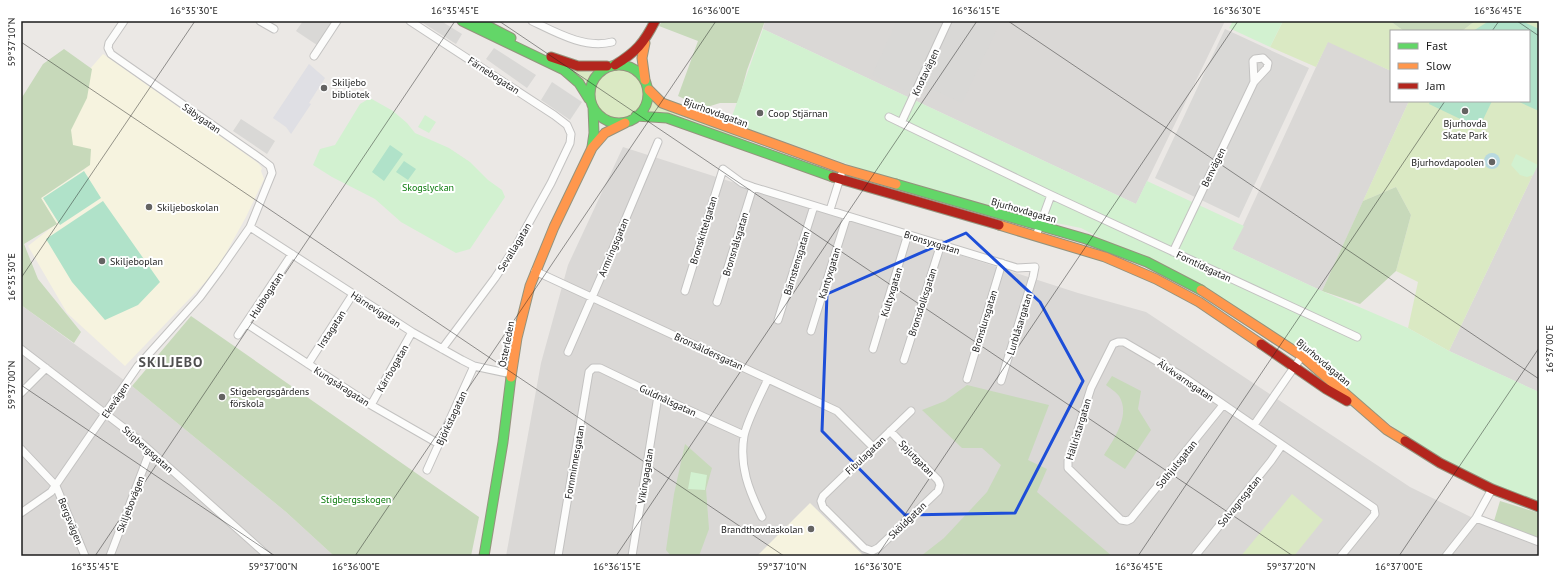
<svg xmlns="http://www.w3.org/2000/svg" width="1560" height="577" viewBox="0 0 1560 577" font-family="'PT Sans',sans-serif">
<rect width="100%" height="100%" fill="#ebe8e5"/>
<path fill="#dad8d6" d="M765 21H1225L1136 204 763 29Z
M1328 41 1391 71V101H1409L1322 291 1232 249Z
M623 147 1078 293 1146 312 1410 487 1477 520 1539 544V556H506L541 363 568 265Z
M1539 162V392L1449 351Z
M21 305 132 386 286 512 334 556H21Z"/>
<path fill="#f6f3df" d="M103 54 258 163 262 168 261 171 264 179 246 217 216 271 125 366 67 313 28 246 56 224 41 198 86 168 71 145V131L76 85Z
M810 503 864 556H757Z"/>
<path fill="#d9d8d6" d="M303 21H334L317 45 296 31Z
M420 21H441L462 34 456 44Z
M897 21H1001L962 103 923 85 917 96 872 75Z
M1225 29 1309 68 1239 218 1155 178Z
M494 48 536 75 527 88 486 59Z
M552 82 582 102 570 120 541 100Z
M241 119 275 141 267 154 233 131Z"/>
<path fill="#dae9c3" d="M1283 21H1390L1404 31H1391V71L1328 42 1316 67 1270 47Z
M1475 21H1534L1539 23V162L1449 351 1408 328 1418 282 1396 271 1411 215 1396 187 1363 201 1409 101H1529V31H1462Z
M565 67 581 71 593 72 587 83 579 76Z
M594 93a25 25 0 1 1 50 0a25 25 0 1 1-50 0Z
M653 99 757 142 738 138 680 116 663 112H647Z
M1292 494 1323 520 1294 556H1241Z"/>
<path fill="#c7d9ba" d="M662 21H765L747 70 738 103H720L704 108 678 96 698 41 659 26Z
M1390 21H1475L1462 31H1404Z
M64 49 92 69 87 98 71 130 73 145 91 149 90 165 41 198 57 224 24 244 38 279 81 332 74 343 21 305V99L43 64Z
M1396 187 1411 215 1396 271 1360 304 1322 291 1363 201Z
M191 316 479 517 471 556H334L286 512 132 386Z
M1112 376 1141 391 1138 409 1151 430 1125 469 1104 455C1114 439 1131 415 1119 396 1116 392 1110 388 1106 385Z
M967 385 1049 405 1028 460 1047 469 1037 492 1112 556H970L963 554 962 556H921L944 538 987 492 1001 465 982 448H962L922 410 945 401Z
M685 444 712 468 706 489 709 529 699 556H671L666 550 674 494Z
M1500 501 1539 513V539L1494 521Z"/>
<path fill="#d2f1d0" d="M1233 21H1283L1270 47 1229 28Z
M763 29 1136 204 1147 181 1244 226 1232 249 1322 291 1408 328 1449 351 1539 392V503L1491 483 1429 454 1367 407 1302 355 1154 261 1106 241 1081 228 1022 216 861 169 730 122Z
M370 98 393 111 407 123 415 133 449 148 470 162 488 180 502 190 505 197 470 249 456 253 401 222 375 199 332 177 313 165 320 149 335 145 360 104Z
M425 115 436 122 429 133 418 127Z
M1516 154 1538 165 1533 175 1527 177 1520 175 1511 165Z
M691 472 707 475 705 490 688 489Z"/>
<path fill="#b0e2c9" d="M1489 21H1522L1539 29V111L1517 101H1529V31H1473Z
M1430 101H1492L1479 128 1429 104Z
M390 145 403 154 384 181 372 172Z
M404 161 416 169 408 180 396 172Z
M84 171 101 198 60 225 43 198Z
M103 201 160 282 138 305 105 320 72 282 46 239Z"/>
<path fill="#dfdfe4" d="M309 64 325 78 309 103 311 104 291 134 286 127 273 118Z"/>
<path fill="#b8d9df" d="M1484 161a8 8 0 1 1 16 0a8 8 0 1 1-16 0Z"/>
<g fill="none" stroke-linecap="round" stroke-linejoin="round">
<defs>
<path id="street" d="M260 21 274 29
M410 21 554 115 567 125 571 134 570 143 551 183 516 246 495 278 442 349
M532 21C557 33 585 49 612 42
M314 56 337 21
M889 117 1051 195 1357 337
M901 123 948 21
M830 210 841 175
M250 227 412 332 462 360 474 366 511 374
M1036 236 1051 195
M1173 252 1254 82 1253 61 1255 59 1263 58 1268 63 1267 68 1254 82
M535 271 837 411 873 447
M685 291 723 169 742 183 753 187 1017 268 1035 267 1033 277 1001 381
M717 302 753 187
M778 320 814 206
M247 324 371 405 439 444
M811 331 847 216
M238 335 292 254
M21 349 128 431 268 556
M873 349 908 234
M568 352 607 263 658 142
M904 360 941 244
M308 364 353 294
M967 379 1002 263
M21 393 46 368
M371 405 412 332
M1223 405 1131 519 1127 521 1121 520 1068 468V461L1091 388 1113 344 1118 342H1124L1182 376 1374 508 1375 514 1341 556
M1254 425 1302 356
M890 431 938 480 940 485 938 491 878 548 872 551 864 548 823 507 821 501 823 496 911 411
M21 449 56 486 85 556
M427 470 474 366
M21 513 51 492 138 366 200 297 220 270 250 227 272 173 270 166 261 159 111 54 108 48 109 43 124 21
M762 517C749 491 739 466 744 436 747 421 761 394 768 379
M1476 518 1539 542
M110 556 150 451
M558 556 589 372 593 368H600L658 396 744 435
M632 556 658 396
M1195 556 1271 461 1282 445
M1446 556 1476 518 1492 489"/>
<path id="fast" d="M462 21 564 70 579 83 589 99
M478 21 511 38
M590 94a29 29 0 1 1 58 0a29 29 0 1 1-58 0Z
M636 116 667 118 833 177
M592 147 594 133 593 107
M896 184 1086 239 1147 262 1201 290
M484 556 503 442 511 377"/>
<path id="slow" d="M645 43 642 58 645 80
M649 90 662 103 843 169 896 184
M999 225 1105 257 1156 279 1199 302 1261 344
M1201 290 1302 356 1387 430 1405 441
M511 377 517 338 530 286 554 227 592 148 605 133 625 123"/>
<path id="jam" d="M551 57 578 66H607
M615 65C636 52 644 43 655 21
M833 177 999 225
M1261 344 1326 389 1347 401
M1405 441 1440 463 1492 489 1539 507"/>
</defs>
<use href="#street" stroke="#c3c2c1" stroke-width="9"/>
<use href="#fast" stroke="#94937d" stroke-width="11"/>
<use href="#slow" stroke="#94937d" stroke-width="11"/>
<use href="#jam" stroke="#94937d" stroke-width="11"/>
<use href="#street" stroke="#fcfcfb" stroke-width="7"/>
<use href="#fast" stroke="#63d668" stroke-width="9"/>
<use href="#slow" stroke="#ff974d" stroke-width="9"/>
<use href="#jam" stroke="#b3261e" stroke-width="9"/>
</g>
<path fill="none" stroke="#1d4ed8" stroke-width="3" stroke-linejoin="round" d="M966 233 1040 302 1083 381 1015 513 905 515 822 431 827 294Z"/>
<path fill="none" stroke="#1c1c1c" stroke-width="1" stroke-opacity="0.45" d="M499 21 1293 556M1008 21 1539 379M1517 21 1539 36M1492 31 1499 21M21 42 784 556M21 278 195 21M21 385 275 556M95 556 455 21M355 556 716 21M616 556 977 21M877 556 1238 21M1138 556 1445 101M1399 556 1539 348"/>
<g fill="#646362" stroke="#fff" stroke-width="1.5">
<circle cx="324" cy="88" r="4"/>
<circle cx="1465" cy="111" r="4"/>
<circle cx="760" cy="113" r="4"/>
<circle cx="1492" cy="162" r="4"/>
<circle cx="149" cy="207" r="4"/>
<circle cx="102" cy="261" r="4"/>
<circle cx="222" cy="397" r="4"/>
<circle cx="811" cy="529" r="4"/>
</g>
<g text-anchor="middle" stroke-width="4" stroke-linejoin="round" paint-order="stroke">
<g font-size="10" fill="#1c1c1c" stroke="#fff">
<text transform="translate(925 72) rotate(-65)" y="4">Knotavägen</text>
<text transform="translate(494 75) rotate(33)" y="4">Färnebogatan</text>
<text transform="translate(716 112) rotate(20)" y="4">Bjurhovdagatan</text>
<text transform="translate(202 118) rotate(35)" y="4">Säbygatan</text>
<text transform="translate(1213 167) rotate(-64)" y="4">Benvägen</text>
<text transform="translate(1024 210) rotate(16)" y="4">Bjurhovdagatan</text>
<text transform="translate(703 230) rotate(-73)" y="4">Bronskittelgatan</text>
<text transform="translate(932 242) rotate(17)" y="4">Bronsyxgatan</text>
<text transform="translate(735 244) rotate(-73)" y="4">Bronsnålsgatan</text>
<text transform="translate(514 247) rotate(-59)" y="4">Sevallagatan</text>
<text transform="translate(613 247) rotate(-67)" y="4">Armringsgatan</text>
<text transform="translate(796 263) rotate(-73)" y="4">Bärnstensgatan</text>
<text transform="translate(1204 266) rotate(25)" y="4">Forntidsgatan</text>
<text transform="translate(829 273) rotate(-73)" y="4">Kantyxgatan</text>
<text transform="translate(891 292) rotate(-73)" y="4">Kultyxgatan</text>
<text transform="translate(266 295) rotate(-57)" y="4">Hubbogatan</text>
<text transform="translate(922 302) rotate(-72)" y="4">Bronsdolksgatan</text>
<text transform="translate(376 309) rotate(33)" y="4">Härnevigatan</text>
<text transform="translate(984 321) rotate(-73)" y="4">Bronslursgatan</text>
<text transform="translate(1019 324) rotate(-73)" y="4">Lurblåsargatan</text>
<text transform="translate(331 329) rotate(-57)" y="4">Irstagatan</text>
<text transform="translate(506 344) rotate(-79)" y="4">Österleden</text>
<text transform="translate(709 351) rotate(25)" y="4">Bronsåldersgatan</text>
<text transform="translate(1324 362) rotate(40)" y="4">Bjurhovdagatan</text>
<text transform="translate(392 368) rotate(-60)" y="4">Kärrbogatan</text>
<text transform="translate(1186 380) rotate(34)" y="4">Älvkvarnsgatan</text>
<text transform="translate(342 386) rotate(33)" y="4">Kungsåragatan</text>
<text transform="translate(115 400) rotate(-56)" y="4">Ekevägen</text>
<text transform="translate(668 400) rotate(25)" y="4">Guldnålsgatan</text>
<text transform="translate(451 418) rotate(-65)" y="4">Björkstagatan</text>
<text transform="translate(1078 429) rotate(-73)" y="4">Hällristargatan</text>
<text transform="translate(148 449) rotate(42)" y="4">Stigbergsgatan</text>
<text transform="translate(865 455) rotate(-43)" y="4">Fibulagatan</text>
<text transform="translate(917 458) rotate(46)" y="4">Spjutgatan</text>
<text transform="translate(574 462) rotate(-80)" y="4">Fornminnesgatan</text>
<text transform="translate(1176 464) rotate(-51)" y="4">Solhjulsgatan</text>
<text transform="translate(645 476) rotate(-81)" y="4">Vikingagatan</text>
<text transform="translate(1239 501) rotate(-51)" y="4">Solvagnsgatan</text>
<text transform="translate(130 504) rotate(-69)" y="4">Skiljebovägen</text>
<text transform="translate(907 520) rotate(-44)" y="4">Sköldgatan</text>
<text transform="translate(71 521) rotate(68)" y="4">Bergsvägen</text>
</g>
<g font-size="10" fill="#1c1c1c" stroke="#fff" text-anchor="start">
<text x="332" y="86">Skiljebo<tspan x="332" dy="12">bibliotek</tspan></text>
<text x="768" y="117">Coop Stjärnan</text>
<text x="1465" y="127" text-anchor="middle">Bjurhovda<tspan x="1465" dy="12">Skate Park</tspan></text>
<text x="1484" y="166" text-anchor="end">Bjurhovdapoolen</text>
<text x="157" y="211">Skiljeboskolan</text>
<text x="110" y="265">Skiljeboplan</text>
<text x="230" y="395">Stigebergsgårdens<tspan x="230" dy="12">förskola</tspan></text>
<text x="803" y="533" text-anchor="end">Brandthovdaskolan</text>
</g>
<g font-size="10" fill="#0b7a0c" stroke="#fff">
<text x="428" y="191">Skogslyckan</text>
<text x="356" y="503">Stigbergsskogen</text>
</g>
<g font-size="14" font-weight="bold" letter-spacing="1" fill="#4f4f4f" stroke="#fff">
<text x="171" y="367">SKILJEBO</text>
</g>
</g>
<rect width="1560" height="577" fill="none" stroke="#ffffff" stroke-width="44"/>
<rect x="1390" y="30" width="140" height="72" fill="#ffffff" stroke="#a4a4a4"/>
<rect x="1398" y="43" width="20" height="6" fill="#63d668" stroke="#a4a4a4"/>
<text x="1426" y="50" font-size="12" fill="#1c1c1c">Fast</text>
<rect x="1398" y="63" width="20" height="6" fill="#ff974d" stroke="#a4a4a4"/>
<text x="1426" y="70" font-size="12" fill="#1c1c1c">Slow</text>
<rect x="1398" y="83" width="20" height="6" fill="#b3261e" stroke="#a4a4a4"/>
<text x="1426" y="90" font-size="12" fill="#1c1c1c">Jam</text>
<rect x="22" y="22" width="1516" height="533" fill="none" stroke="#1c1c1c" stroke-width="1.5"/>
<g font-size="10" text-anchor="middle" fill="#1c1c1c">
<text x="194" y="14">16°35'30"E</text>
<text x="455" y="14">16°35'45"E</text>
<text x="716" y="14">16°36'00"E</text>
<text x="976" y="14">16°36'15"E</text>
<text x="1237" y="14">16°36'30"E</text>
<text x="1498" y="14">16°36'45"E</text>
<text transform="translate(11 42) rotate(-90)" y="4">59°37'10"N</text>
<text transform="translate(11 277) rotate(-90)" y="4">16°35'30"E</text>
<text transform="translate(1549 349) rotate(-90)" y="4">16°37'00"E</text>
<text transform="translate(11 385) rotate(-90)" y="4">59°37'00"N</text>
<text x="95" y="570">16°35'45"E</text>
<text x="273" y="570">59°37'00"N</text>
<text x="356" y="570">16°36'00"E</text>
<text x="617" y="570">16°36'15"E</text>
<text x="782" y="570">59°37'10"N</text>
<text x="878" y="570">16°36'30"E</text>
<text x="1139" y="570">16°36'45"E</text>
<text x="1291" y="570">59°37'20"N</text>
<text x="1399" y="570">16°37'00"E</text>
</g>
</svg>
